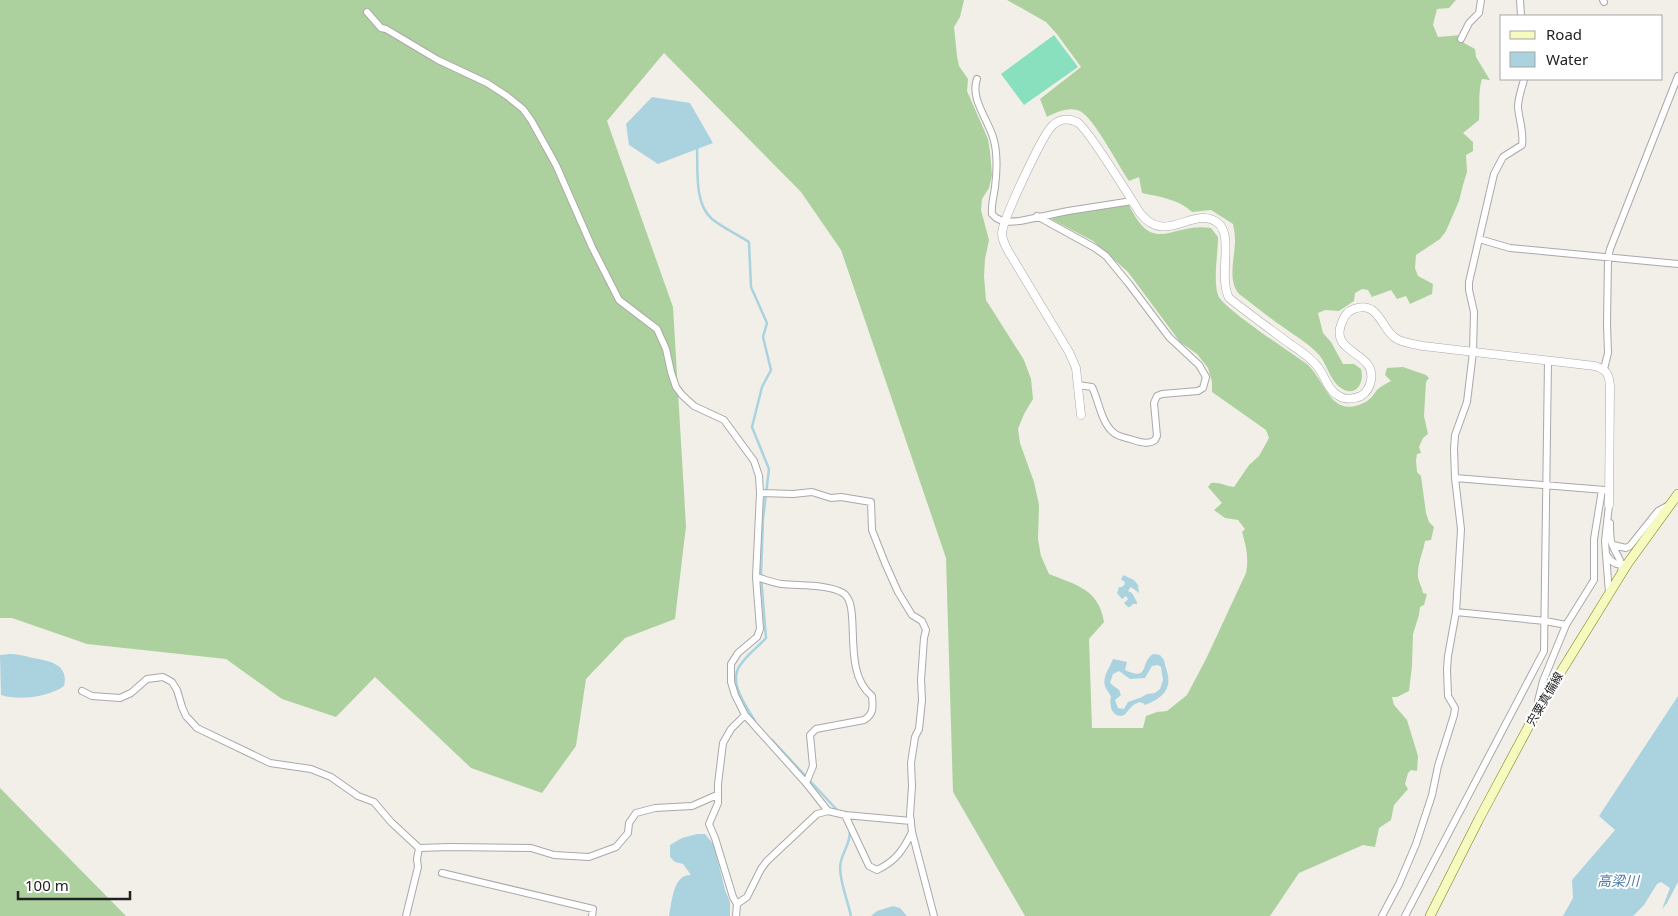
<svg xmlns="http://www.w3.org/2000/svg" width="1678" height="916" viewBox="0 0 1678 916" font-family="'Noto Sans','Noto Sans JP',sans-serif">
<rect width="100%" height="100%" fill="#f2efe9"/>
<path fill="#add19e" d="M0 0H964L960 17 954 27 957 56 959 66 968 79 967 91 988 139 990 152 992 175 989 188 982 199 981 210 989 240 985 259 984 276 986 300 1024 360 1031 379 1033 399 1024 414 1018 429 1020 443 1034 482 1039 505 1038 539 1041 556 1049 574C1076 585 1099 589 1104 622L1089 639 1092 728H1143L1146 716 1157 712 1167 711 1187 695 1206 659 1246 573C1249 558 1246 546 1242 532L1245 529 1238 520 1225 518 1214 510 1222 503 1208 487 1211 483C1219 482 1226 486 1234 487L1249 465 1259 456 1269 438 1266 430 1212 392V382L1208 368 1197 354 1180 342 1128 272 1093 241 1051 219 1062 215 1129 205C1154 257 1171 222 1211 228L1218 237C1218 254 1213 279 1218 295 1222 308 1292 353 1307 364 1326 381 1331 422 1367 401 1372 398 1374 393 1378 389 1381 386 1386 384 1391 381L1385 375 1387 368 1403 367 1426 375 1429 378 1426 382 1424 416 1428 434 1423 438 1419 447 1421 453 1417 454 1416 460 1417 472 1421 476 1426 513 1429 522 1434 527 1431 540 1425 541C1423 553 1417 564 1418 577 1419 583 1422 587 1423 593L1427 594 1424 605 1420 607 1419 615 1413 634 1412 666 1409 691 1397 697H1392L1394 705 1407 720 1418 756 1417 771 1411 770 1408 773 1405 784 1408 789 1394 805 1391 820 1379 828 1375 847 1363 845 1299 873 1270 916H1025L953 792 946 558 841 250 801 192 664 53 607 121 673 307 686 526 675 619 625 638 586 679 576 746 542 793 471 768 375 677 336 717 282 699 226 659 87 644 12 618H0Z
M1007 0H1456L1449 8 1437 9 1433 25 1438 37 1461 35 1464 43 1475 49 1476 57 1490 80 1482 79C1478 91 1480 107 1479 120L1463 133 1473 142V151L1466 155 1467 172 1463 185 1459 201 1446 231 1440 239 1416 255 1415 268 1418 276 1433 284 1432 294 1410 304 1406 296 1397 299 1391 290 1372 297 1368 290 1362 289 1355 293 1354 301 1339 311 1325 310 1318 313 1323 333 1331 342 1343 364H1354L1361 369C1365 382 1356 398 1341 388 1331 382 1327 365 1320 356 1310 344 1295 336 1283 327 1268 317 1254 305 1239 294 1227 280 1235 258 1235 240 1235 235 1234 229 1233 224L1211 210 1192 212C1178 199 1160 197 1142 193L1139 177 1129 181C1118 165 1097 124 1083 113 1072 105 1057 112 1047 117L1040 99 1081 67 1056 33 1046 22Z
M0 788 126 916H0Z"/>
<path fill="#88e0be" d="M1054 35 1078 67 1024 105 1001 74Z"/>
<path fill="#aad3df" fill-rule="evenodd" d="M652 97 690 103 713 143 658 164 629 145 626 124Z
M1123 575 1134 580 1138 585 1139 593 1131 587 1128 591 1132 593 1137 602V604H1133L1130 607H1128L1124 603 1128 599 1126 596 1122 599 1117 593 1119 587H1122L1125 584 1124 581 1121 580Z
M9 654C18 654 25 656 33 658 50 661 69 664 64 686 49 697 18 701 1 695L0 655Z
M1153 654 1160 655 1164 660C1165 666 1167 670 1168 676 1171 692 1158 700 1145 705L1143 703C1139 702 1139 702 1135 704 1128 707 1126 721 1115 714 1113 712 1111 710 1111 707 1110 702 1110 700 1111 697 1110 693 1106 690 1105 686 1102 677 1110 667 1113 659L1127 662 1125 670C1150 682 1140 662 1153 654ZM1158 665 1161 667 1163 680 1160 689 1155 693 1147 694 1142 697 1128 702 1124 709 1118 708 1115 700 1121 695 1119 690 1110 683 1113 674 1119 671 1130 679 1145 678 1152 666Z
M1678 696V882L1667 903 1662 909 1670 888 1661 882 1657 884 1644 905 1633 916H1563L1573 898 1572 880 1615 830 1599 816Z
M697 834H705L714 845 725 890 730 902V916H669C672 902 673 874 691 875L683 864 675 862 670 857V845L682 838Z
M893 906 900 908 907 916H871L877 911Z"/>
<g fill="none" stroke-linecap="round" stroke-linejoin="round">
<path stroke="#aad3df" stroke-width="2.5" d="M697 148C698 169 694 204 712 219 723 228 737 234 749 242L751 287 767 323 763 337 771 370 762 387 752 427 769 469 763 519 761 576 766 638C758 647 748 654 741 664 727 681 746 706 755 721
M772 740 838 811
M850 831C850 844 844 849 841 861 837 874 848 902 851 916"/>
<defs>
<path id="minor" d="M1520 0 1521 16
M1603 0 1604 2
M367 12 381 28 386 29 438 60 487 83 507 96 523 109 531 120 556 165 592 247 619 300 657 329 666 349 671 372 676 387 682 395 694 406 724 420 754 461 759 476 760 493 756 577 760 629 757 637 738 653 731 664V682L735 695 745 715 806 783 828 811
M1461 39 1469 23 1479 13 1481 0
M977 79C970 98 987 118 993 137 998 153 997 171 995 187 994 196 991 204 992 214L996 218 1005 222 1020 221 1068 211 1132 201
M1037 216 1095 248 1106 256 1129 284 1169 337 1199 365 1206 377 1203 388 1198 391 1162 394 1157 396 1154 403 1157 436 1155 440C1148 445 1140 442 1133 440 1127 438 1119 437 1114 433 1101 423 1099 401 1092 387L1078 385
M1479 239 1510 248 1678 264
M1604 369 1608 353 1607 324 1608 258 1610 249 1678 76
M1455 478 1605 490
M760 493 793 494 812 492 831 498 841 497 871 502 872 530 885 563 898 592 912 615 922 621 926 630 924 638 921 680 922 700 919 729 915 737 911 763 912 786 910 815 912 832 934 916
M1609 505 1605 541 1609 593
M1610 523C1610 529 1610 535 1611 541 1614 553 1624 560 1621 573
M1613 545 1626 548 1630 546 1658 511 1667 506
M1606 554C1610 561 1616 566 1624 564
M756 577C764 579 773 583 782 584 799 586 828 584 843 593 863 605 840 671 872 696 873 707 874 714 864 720L816 729 810 735 813 766 806 783
M1456 612 1545 621 1566 625
M82 691 92 696 120 698 131 693 147 679 163 677 172 682 177 690 182 707 186 716 197 728 270 763 311 769 331 777 358 796 374 802 391 822 419 848 417 859 418 867 406 916
M1538 707V701L1543 681 1566 625 1594 580V539L1602 490
M845 815 869 866 877 870C896 861 903 850 912 832
M419 848 450 847 531 848 554 855 589 857 616 847 628 833 629 823 636 813 655 808 692 806 717 795
M442 873 593 909 592 916
M737 904 747 897 761 869 767 861 817 814 828 811 845 815 911 821
M736 916 737 904 733 897 715 838 709 824 718 803V784L723 743 731 729 745 715
M1382 916 1399 884 1416 844 1432 795 1438 766 1454 715 1455 708 1448 696 1447 669 1448 656 1456 612 1461 529 1455 478 1454 449 1455 435 1467 402 1473 352 1474 312 1469 290V282L1494 174 1503 157 1522 145C1524 132 1519 120 1518 107 1518 97 1522 89 1524 79
M1405 916 1544 651 1548 361"/>
<path id="tertiary" d="M1081 415 1076 368 1069 352 1010 254C1006 247 1002 241 1002 233 1003 219 1042 136 1052 126 1059 119 1068 118 1077 122 1087 127 1131 199 1140 213 1166 247 1194 204 1218 223 1234 236 1218 276 1229 298 1249 314 1270 329 1290 344 1299 350 1310 357 1317 366 1325 375 1327 390 1339 396 1345 400 1354 399 1361 396 1367 392 1370 387 1371 380 1376 351 1328 354 1342 322 1344 316 1348 311 1354 309 1378 300 1381 327 1394 337 1401 343 1414 344 1423 346L1595 366C1607 370 1609 374 1610 386L1609 505"/>
<path id="secondary" d="M1430 916 1479 819 1538 709 1628 563 1678 494"/>
</defs>
<use href="#minor" stroke="#a9a9a9" stroke-width="8"/>
<use href="#tertiary" stroke="#a9a9a9" stroke-width="9"/>
<use href="#secondary" stroke="#707d05" stroke-width="10"/>
<use href="#minor" stroke="#fff" stroke-width="6"/>
<use href="#tertiary" stroke="#fff" stroke-width="8"/>
<use href="#secondary" stroke="#f7fabf" stroke-width="9"/>
</g>
<g text-anchor="middle" stroke-width="4" stroke-linejoin="round" paint-order="stroke">
<g font-size="12" fill="#222" stroke="#fff">
<text transform="translate(1545 699) rotate(-60)" y="4">宍粟真備線</text>
</g>
<g font-size="14" font-style="italic" fill="#4a7aab" stroke="#fff">
<text x="1618" y="886">高梁川</text>
</g>
</g>
<rect x="1500" y="15" width="162" height="65" fill="#ffffff" stroke="#a7a7a7"/>
<rect x="1510" y="31" width="25" height="8" fill="#f7fabf" stroke="#a7a7a7"/>
<text x="1546" y="40" font-size="15" fill="#222222">Road</text>
<rect x="1510" y="52" width="25" height="15" fill="#aad3df" stroke="#a7a7a7"/>
<text x="1546" y="65" font-size="15" fill="#222222">Water</text>
<path d="M18 891v8h112v-8" fill="none" stroke="#222222" stroke-width="2.5"/>
<text x="25" y="891" font-size="15" fill="#222222" stroke="#ffffff" stroke-width="4" paint-order="stroke">100 m</text>
</svg>
